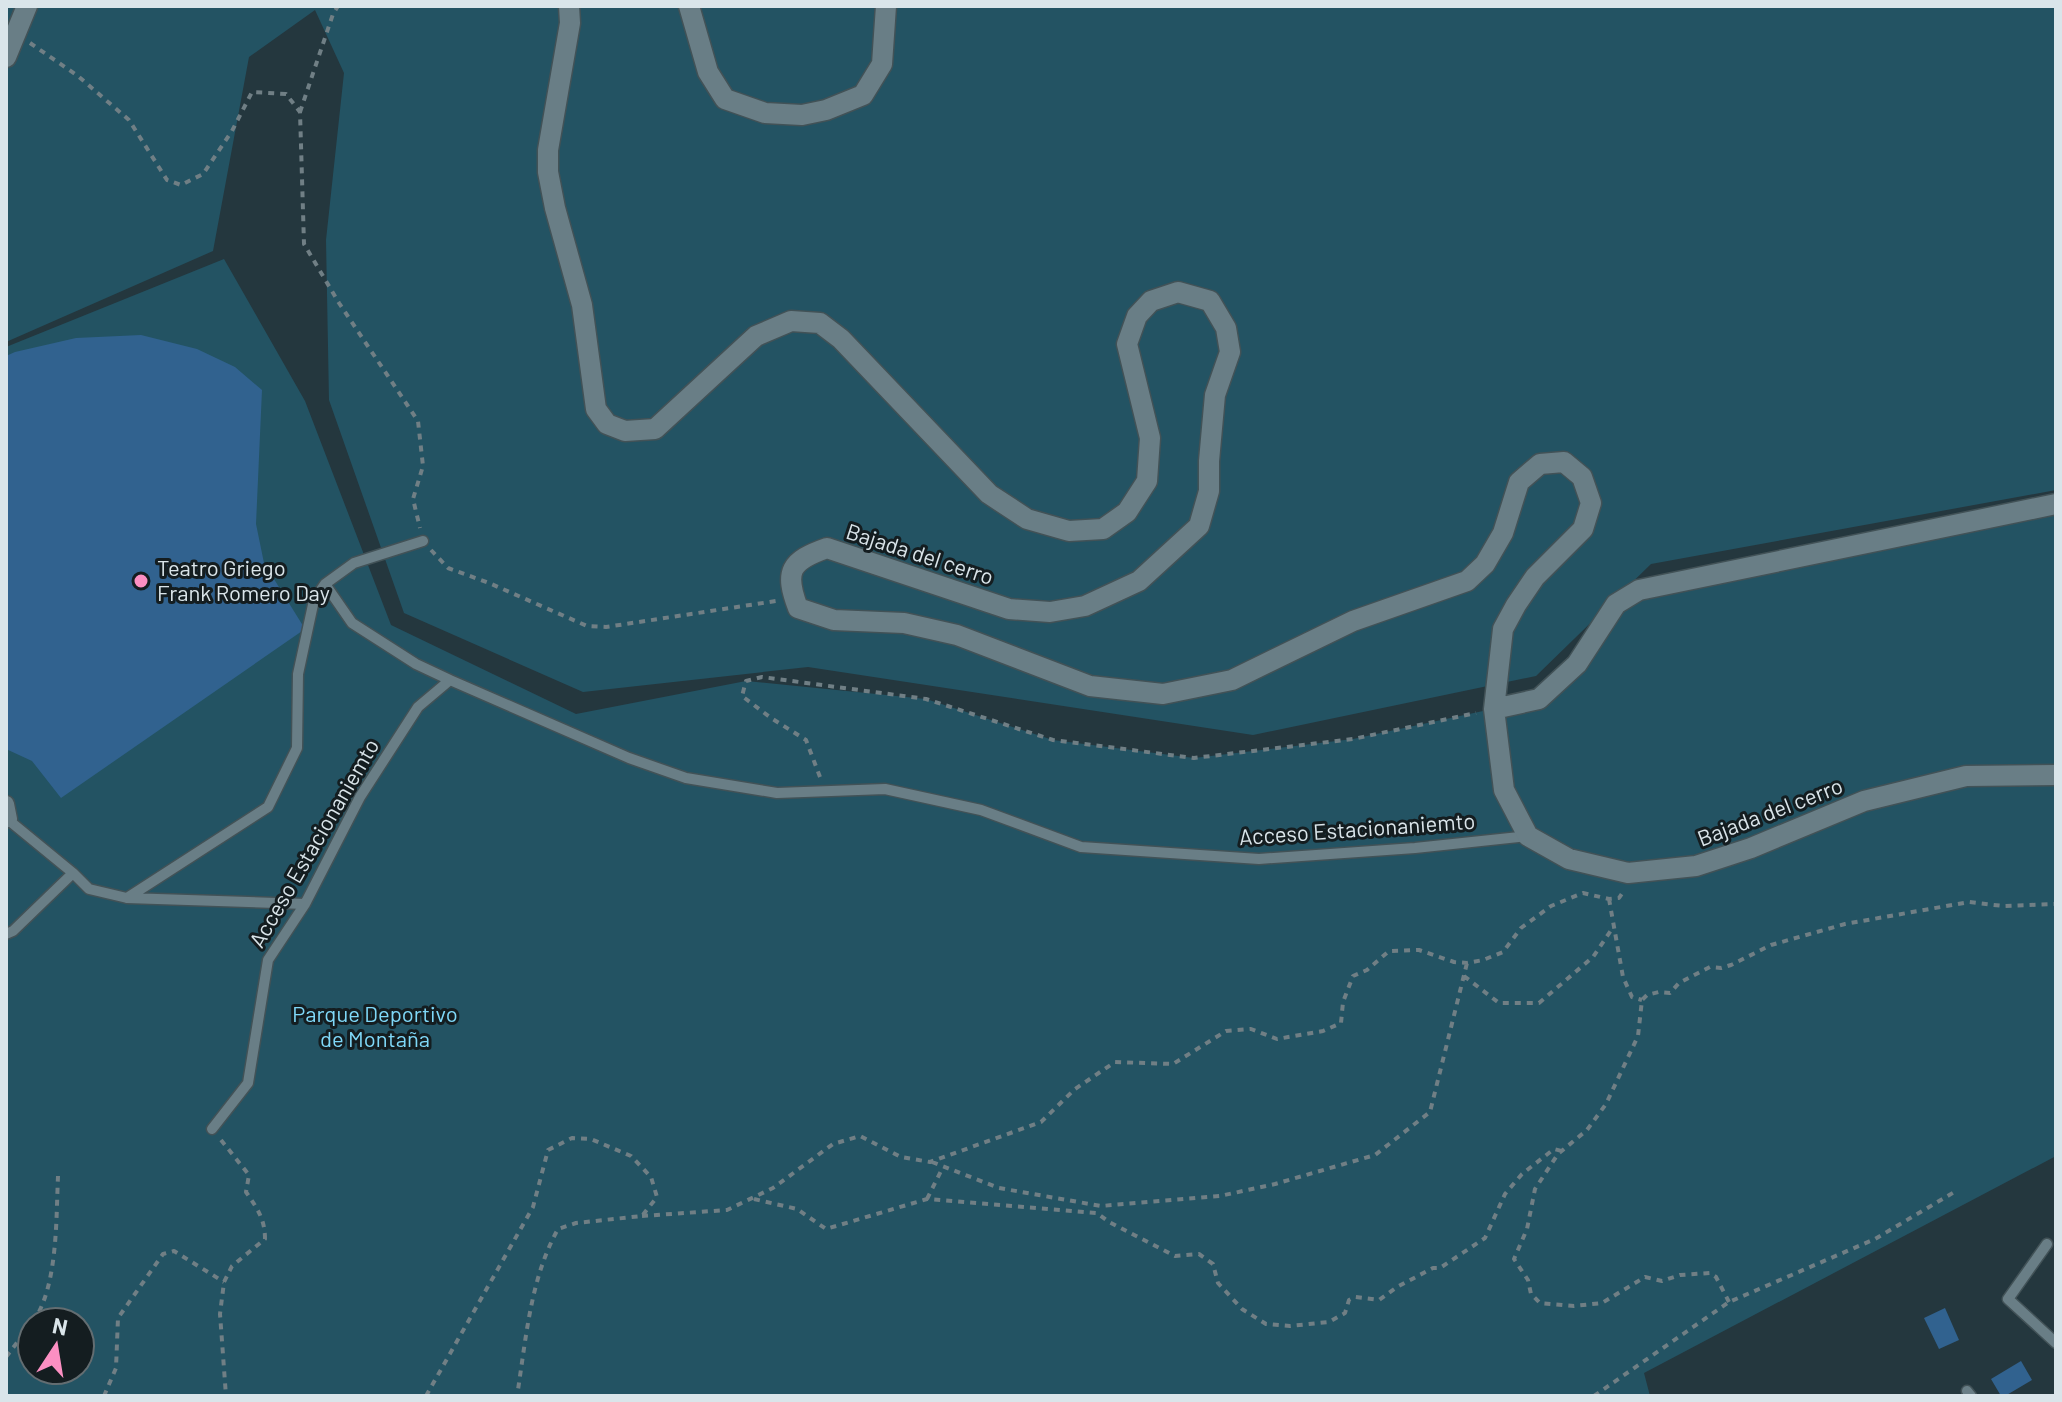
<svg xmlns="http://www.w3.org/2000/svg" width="2062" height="1402" viewBox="0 0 2062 1402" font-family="Barlow,sans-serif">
<rect width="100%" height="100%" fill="#24373e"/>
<path fill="#235363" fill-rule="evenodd" d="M6 6H2056V490L1651 564 1536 676 1253 735 808 667 583 692 404 613 329 400 326 240 344 73 315 10 249 57 213 251 6 342Z
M224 259 305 401 391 625 576 714 746 681 926 699 1053 740 1194 758 1353 739 1539 699 1639 590 2056 502V1156L1644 1373 1650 1396H6V347ZM32 1322H80V1370H32Z"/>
<path fill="#31628f" d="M141 335 197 349 235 367 262 390 256 524 264 563 305 629 61 798 32 761 6 749V356L15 352 76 338Z
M1945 1308 1959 1340 1939 1349 1924 1318Z
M2021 1361 2032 1380 2005 1396H2001L1991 1379Z"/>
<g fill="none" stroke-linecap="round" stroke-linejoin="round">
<defs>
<path id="service" d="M325 584 352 623 416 664 450 680
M6 818 73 873 89 889 127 898 305 904
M127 898 268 807 297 748 298 674 314 600 325 584 354 563 423 541
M6 934 13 931 73 873
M212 1129 248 1083 268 960 305 904 360 797 418 707 450 680 629 758 686 778 777 793 885 789 981 810 1081 847 1259 859 1415 848 1528 836
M2047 1244 2008 1299 2056 1343
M1967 1391 1971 1396"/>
<path id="pedestrian" d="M6 804 9 819"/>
<path id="minor" d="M569 6 570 23 548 150V172L555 208 582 305 596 409 607 424 625 431 655 429 756 336 791 321 820 323 841 339 989 494 1027 519 1069 531 1103 529 1127 512 1147 481 1150 438 1127 344 1137 316 1151 301 1178 292 1210 301 1226 328 1230 352 1215 395 1209 461V491L1199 526 1139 581 1085 606 1050 612 1009 609 827 548C790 561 784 571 798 608L834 620 904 623 957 635 1090 686 1163 694 1232 680 1353 621 1467 581 1485 564 1503 533 1519 482 1540 464 1564 462 1582 477 1591 503 1583 529 1535 577 1516 605 1503 629 1494 709 1504 790 1528 836 1569 859 1628 873 1696 866 1751 848 1864 801 1966 776 2056 775
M689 6 708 72 725 99 765 113 802 115 826 110 863 95 882 64 886 6
M6 57 27 6
M1494 709 1539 699 1577 664 1616 604 1639 590 2056 504"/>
</defs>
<use href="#service" stroke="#425257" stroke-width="13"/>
<use href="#pedestrian" stroke="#425257" stroke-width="19"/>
<use href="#minor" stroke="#425257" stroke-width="23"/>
<path stroke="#707f85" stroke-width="4" stroke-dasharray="6 6" stroke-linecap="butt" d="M30 43 78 76 129 120 167 180 181 185 203 174 232 131 252 92 286 94 300 112 304 244 339 303 418 421 423 466 413 499 420 528
M300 112 333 14 338 6
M431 550 448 568 489 583 587 626 606 627 776 601
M820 777 806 740 771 718 742 696 746 681 762 677 926 699 1053 740 1194 758 1353 739 1476 713
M1609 899 1623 977 1632 997 1642 1000
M1464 976 1499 1003H1539L1593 957 1614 926
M221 1140 249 1175 246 1192C257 1208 265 1219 265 1239L232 1266 224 1282 220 1314 226 1396
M932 1162 999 1188 1101 1206 1220 1196 1275 1184 1375 1155 1430 1112 1467 963
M754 1199 797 1209 826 1229 927 1199 1097 1213 1109 1222 1175 1256 1199 1254 1213 1264 1218 1283 1242 1309 1266 1324 1290 1326 1329 1322 1345 1313 1349 1300 1355 1297 1379 1300 1397 1287 1433 1268H1440L1485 1238 1505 1194 1522 1174 1554 1149 1562 1151
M927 1199 943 1167
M642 1216 727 1210 773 1188 833 1144 860 1136 901 1157 930 1162 1041 1122 1075 1089 1115 1062 1173 1064 1226 1031 1251 1029 1277 1039 1323 1031 1341 1023 1343 1002 1353 976 1367 970 1389 951 1419 950 1454 962 1467 963 1483 960 1503 952 1521 928 1551 906 1583 893 1609 899 1619 898 1623 892
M1729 1302 1716 1277 1710 1273 1680 1275 1662 1281 1645 1277 1602 1303 1574 1306 1540 1303 1531 1294 1528 1280 1514 1259 1527 1229 1535 1189 1558 1154 1587 1130 1606 1104 1638 1036 1642 1000 1647 995 1659 992 1670 993 1679 983 1710 967 1721 968 1731 965 1771 945 1845 924 1969 902 2003 906 2056 904
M33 1322C58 1286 56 1220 58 1176
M6 1357 32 1323
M104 1396 116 1368 118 1318 163 1254 174 1251 224 1282
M426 1396 533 1207 548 1150 572 1138 591 1139 631 1156 651 1177 657 1197 642 1216 576 1223 558 1229C530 1279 526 1340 517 1396
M1594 1396 1729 1302 1875 1239 1956 1191"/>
<use href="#service" stroke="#697e86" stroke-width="10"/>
<use href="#pedestrian" stroke="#697e86" stroke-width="16"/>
<use href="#minor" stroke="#697e86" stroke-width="20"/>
</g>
<circle fill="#fc8fc2" stroke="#141d20" stroke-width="3" cx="141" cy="581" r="8"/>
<g text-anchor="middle" stroke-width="6" stroke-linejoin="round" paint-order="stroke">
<g font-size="22" fill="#dae5ea" stroke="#141d20">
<text transform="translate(920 554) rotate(18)" y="8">Bajada del cerro</text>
<text transform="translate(1770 812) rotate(-21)" y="8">Bajada del cerro</text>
<text transform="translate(1357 829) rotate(-4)" y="8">Acceso Estacionaniemto</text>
<text transform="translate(314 843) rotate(-60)" y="8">Acceso Estacionaniemto</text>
</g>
<g font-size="22" fill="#dae5ea" stroke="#141d20" text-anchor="start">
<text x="157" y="576">Teatro Griego<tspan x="157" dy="25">Frank Romero Day</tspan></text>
</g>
<g font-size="22" fill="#7fd8f8" stroke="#141d20">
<text x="375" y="1022">Parque Deportivo<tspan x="375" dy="25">de Montaña</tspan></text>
</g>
</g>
<rect width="2062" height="1402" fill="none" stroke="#dae5ea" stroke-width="16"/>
<g transform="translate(56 1346) rotate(12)"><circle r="38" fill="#141d20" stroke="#636d71" stroke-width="2"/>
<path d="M0-6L14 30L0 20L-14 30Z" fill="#fc8fc2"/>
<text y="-12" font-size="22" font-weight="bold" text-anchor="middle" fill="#dae5ea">N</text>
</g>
</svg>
